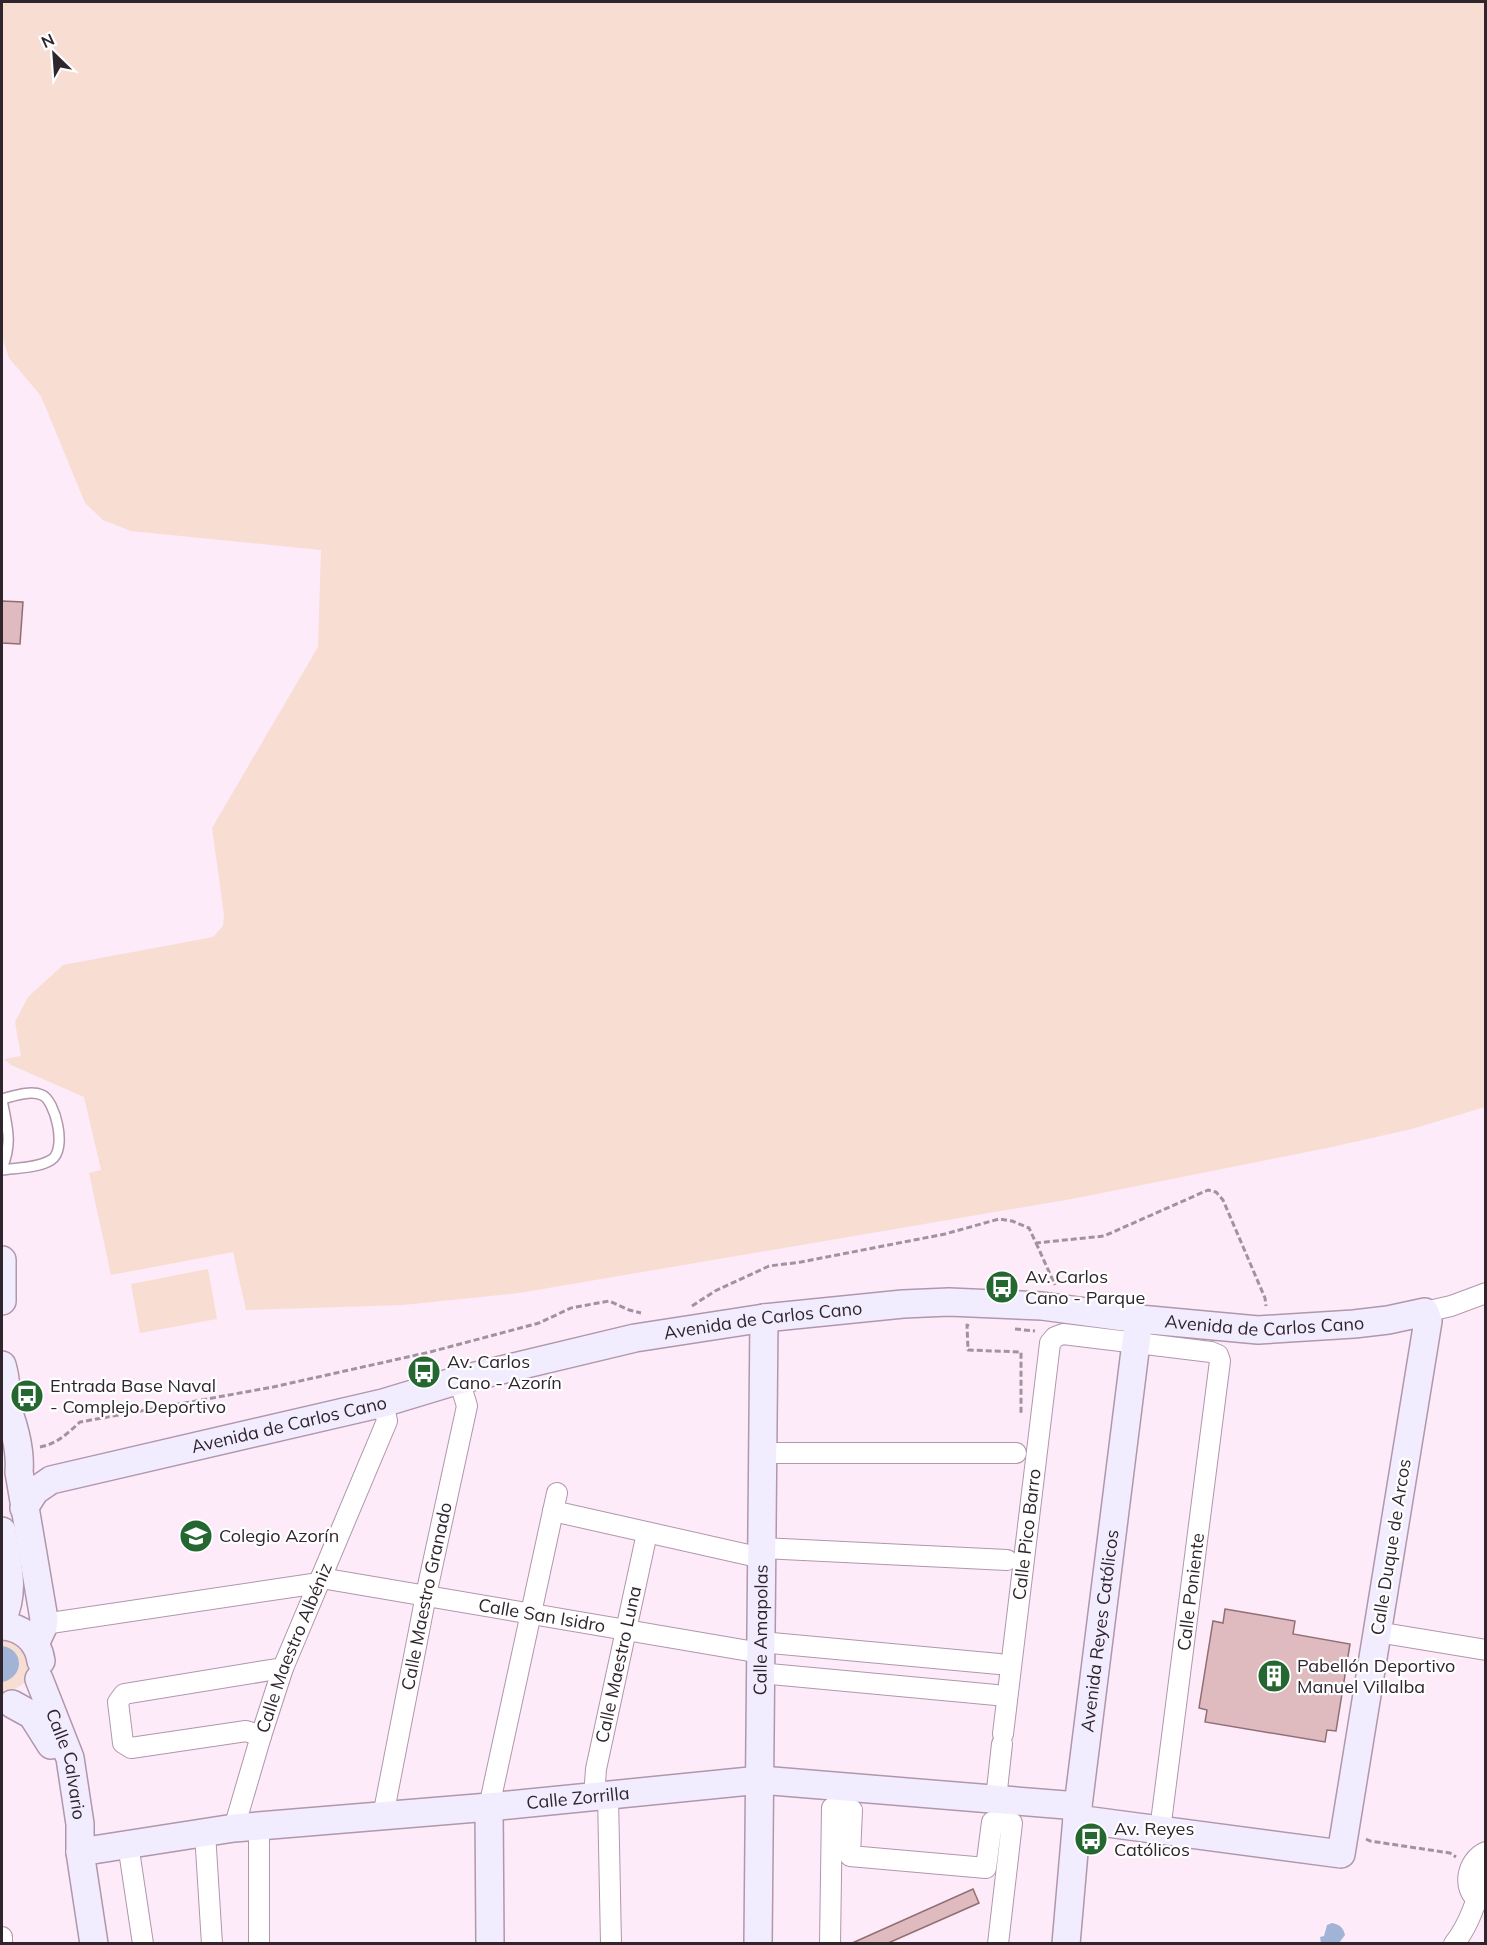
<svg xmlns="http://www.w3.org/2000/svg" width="1487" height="1945" viewBox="0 0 1487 1945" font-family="Mulish,sans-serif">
<rect width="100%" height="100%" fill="#fdebf9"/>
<path fill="#f8ddd3" d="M2 2H1485V1107L1412 1129 1327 1148 1077 1198 519 1293 403 1305 246 1310 233 1252 111 1275 89 1173 101 1170 84 1097 11 1065 4 1059 21 1056 15 1022 28 997 63 965 213 937 223 926 224 915 212 828 318 647 321 550 131 531 103 520 85 503 41 396 9 358 2 337Z
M208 1269 217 1319 140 1333 131 1284Z
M2 1636 20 1642C23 1650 28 1658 30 1665 33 1681 15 1692 2 1692Z"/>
<path fill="#a2b4d6" d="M2 1646C24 1649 25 1676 3 1682H2Z
M1332 1923C1340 1925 1343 1927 1345 1935L1339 1943H1321L1320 1937 1324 1936 1327 1925Z"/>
<path fill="#dfbabf" stroke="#906f74" stroke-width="1.5" d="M2 601 23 602 20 644 2 643Z
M1225 1609 1295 1621 1293 1634 1350 1644 1336 1731 1327 1730 1325 1742 1205 1722 1207 1710 1199 1708 1213 1621 1223 1623Z
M973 1889 979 1903 886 1944H850Z"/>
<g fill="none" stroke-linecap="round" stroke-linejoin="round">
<defs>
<path id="lane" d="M2 1099C14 1096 30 1090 42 1095 55 1100 68 1150 51 1160 38 1168 16 1168 2 1170
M2 1100C7 1126 13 1143 2 1168"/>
<g id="street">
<path d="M1425 1312 1451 1306 1486 1293"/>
<path d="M763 1453H1016"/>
<path d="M553 1511 762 1558"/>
<path d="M762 1548 1007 1560"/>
<path id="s1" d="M321 1578 761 1653"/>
<path d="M44 1624 319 1583"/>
<path d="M1377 1632 1486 1650"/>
<path d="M761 1642 999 1664"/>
<path d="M760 1673 996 1695"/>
<path id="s2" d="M1003 1734 1050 1343 1055 1337 1063 1334 1211 1352 1218 1355 1220 1361 1160 1830"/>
<path d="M261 1736 246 1731 131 1748 123 1743 118 1702 124 1694 283 1668"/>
<path d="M608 1796 611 1944"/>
<path id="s3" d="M594 1797 596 1769 647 1533"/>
<path d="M996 1799 1002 1744"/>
<path d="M489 1807 557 1493"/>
<path id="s4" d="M383 1816 426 1595 467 1406 459 1380"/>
<path id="s5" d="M234 1828 261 1736 283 1668 387 1421 383 1403"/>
<path d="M205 1833 212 1944"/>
<path d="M128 1844 143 1944"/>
<path d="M1479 1901C1461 1889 1467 1860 1486 1852"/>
<path d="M2 1937V1944"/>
<path d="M259 1944V1826"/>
<path d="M830 1944 832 1808 852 1810 850 1856 986 1868 992 1822 1012 1823 998 1944"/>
<path d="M1454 1944C1472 1921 1478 1895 1486 1867"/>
</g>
<g id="secondary">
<path d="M2 1260V1301"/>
<path d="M2 1365C6 1379 7 1389 2 1402"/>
<path d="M3 1399C13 1420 21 1449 19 1472L44 1619 43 1627 35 1644"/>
<path id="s6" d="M24 1508 35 1491 51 1480 383 1403 459 1380 635 1338 764 1318 903 1304 949 1302 1042 1306 1139 1319 1258 1330 1354 1324 1388 1320 1425 1312 1428 1321 1341 1854 1077 1819"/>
<path d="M2 1531C7 1562 16 1590 2 1620"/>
<path d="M2 1626C22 1627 38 1640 41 1661"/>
<path id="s7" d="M39 1679 70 1758 80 1824V1852L94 1944"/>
<path d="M12 1704 32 1715 51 1745"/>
<path d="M489 1807 490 1944"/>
<path id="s8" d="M80 1852 234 1828 489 1807 760 1780 1078 1806"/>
<path id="s9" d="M758 1944 764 1318"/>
<path id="s10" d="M1066 1944 1078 1806 1139 1319"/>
</g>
</defs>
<use href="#lane" stroke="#b196ac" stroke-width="12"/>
<use href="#street" stroke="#b196ac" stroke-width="22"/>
<use href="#secondary" stroke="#b196ac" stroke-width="30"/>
<path stroke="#a1939e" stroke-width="3" stroke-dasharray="6 3" stroke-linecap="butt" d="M1036 1243 1055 1285
M692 1306 715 1291 769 1266 801 1262 945 1234 999 1219 1012 1221 1029 1228 1036 1243 1104 1236 1208 1190 1216 1192 1223 1200 1265 1298 1266 1306
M969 1326 967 1325 968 1350 1021 1352V1415
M1015 1329 1035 1331
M40 1447C57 1444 68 1433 80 1422L273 1387 430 1352 539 1323 571 1308 609 1301 629 1310 641 1313
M1366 1839 1370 1841 1450 1853 1456 1857"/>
<use href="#lane" stroke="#fff" stroke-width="9"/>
<use href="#street" stroke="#fff" stroke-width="20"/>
<use href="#secondary" stroke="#f2edfe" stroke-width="27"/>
</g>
<defs>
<symbol id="bus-disc" viewBox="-11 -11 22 22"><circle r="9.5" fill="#256731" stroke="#fff"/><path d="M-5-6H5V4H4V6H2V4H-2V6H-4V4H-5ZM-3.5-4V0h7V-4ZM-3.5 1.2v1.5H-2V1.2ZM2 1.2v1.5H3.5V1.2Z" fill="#fff"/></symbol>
<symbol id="school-disc" viewBox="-11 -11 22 22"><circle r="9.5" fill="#256731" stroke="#fff"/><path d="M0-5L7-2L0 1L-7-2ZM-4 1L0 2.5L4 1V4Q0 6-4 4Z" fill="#fff"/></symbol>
<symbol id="building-disc" viewBox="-11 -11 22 22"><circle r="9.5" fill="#256731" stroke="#fff"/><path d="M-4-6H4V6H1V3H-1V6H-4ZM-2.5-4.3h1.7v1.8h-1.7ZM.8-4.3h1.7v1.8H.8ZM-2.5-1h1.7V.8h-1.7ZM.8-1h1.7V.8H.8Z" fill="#fff"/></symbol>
</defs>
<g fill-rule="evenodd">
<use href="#bus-disc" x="983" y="1268" width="38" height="38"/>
<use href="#bus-disc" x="405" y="1353" width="38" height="38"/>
<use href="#bus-disc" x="8" y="1377" width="38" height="38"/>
<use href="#school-disc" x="177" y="1517" width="38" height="38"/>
<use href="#building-disc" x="1255" y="1657" width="38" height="38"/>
<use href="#bus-disc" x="1072" y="1820" width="38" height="38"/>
</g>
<g text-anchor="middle" stroke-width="4.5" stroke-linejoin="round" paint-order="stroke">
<g font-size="18" fill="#2f252d" stroke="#fff" text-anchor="start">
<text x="1025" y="1283">Av. Carlos<tspan x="1025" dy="21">Cano - Parque</tspan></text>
<text x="447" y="1368">Av. Carlos<tspan x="447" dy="21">Cano - Azorín</tspan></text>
<text x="50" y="1392">Entrada Base Naval<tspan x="50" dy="21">- Complejo Deportivo</tspan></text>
<text x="219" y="1542">Colegio Azorín</text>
<text x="1297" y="1672">Pabellón Deportivo<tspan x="1297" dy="21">Manuel Villalba</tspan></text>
<text x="1114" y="1835">Av. Reyes<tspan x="1114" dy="21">Católicos</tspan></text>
</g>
<g font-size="18" fill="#2f252d" stroke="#fff">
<text dy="6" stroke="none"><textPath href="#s6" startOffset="770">Avenida de Carlos Cano</textPath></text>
<text dy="6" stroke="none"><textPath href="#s6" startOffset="1274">Avenida de Carlos Cano</textPath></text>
<text dy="6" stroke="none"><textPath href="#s6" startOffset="284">Avenida de Carlos Cano</textPath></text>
<text dy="6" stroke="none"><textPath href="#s2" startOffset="201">Calle Pico Barro</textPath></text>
<text transform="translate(1391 1547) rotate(-81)" y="6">Calle Duque de Arcos</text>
<text transform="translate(1191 1592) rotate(-83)" y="6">Calle Poniente</text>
<text dy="6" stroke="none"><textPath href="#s4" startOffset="224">Calle Maestro Granado</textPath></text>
<text dy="6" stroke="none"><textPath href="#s1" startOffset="224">Calle San Isidro</textPath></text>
<text dy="6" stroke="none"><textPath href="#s9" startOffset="314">Calle Amapolas</textPath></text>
<text dy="6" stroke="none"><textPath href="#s10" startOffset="315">Avenida Reyes Católicos</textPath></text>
<text dy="6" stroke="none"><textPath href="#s5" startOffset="190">Calle Maestro Albéniz</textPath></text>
<text dy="6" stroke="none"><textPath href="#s3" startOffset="135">Calle Maestro Luna</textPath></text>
<text dy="6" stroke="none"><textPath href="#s7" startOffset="90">Calle Calvario</textPath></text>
<text dy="6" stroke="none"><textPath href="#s8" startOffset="501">Calle Zorrilla</textPath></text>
</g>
</g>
<rect width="1487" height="1945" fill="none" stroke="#2f252d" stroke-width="6"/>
<g transform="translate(54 54) rotate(335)" stroke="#ffffff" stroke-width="4.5" paint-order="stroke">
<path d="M0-4.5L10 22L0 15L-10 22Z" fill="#2f252d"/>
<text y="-9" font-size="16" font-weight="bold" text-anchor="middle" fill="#2f252d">N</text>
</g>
</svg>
